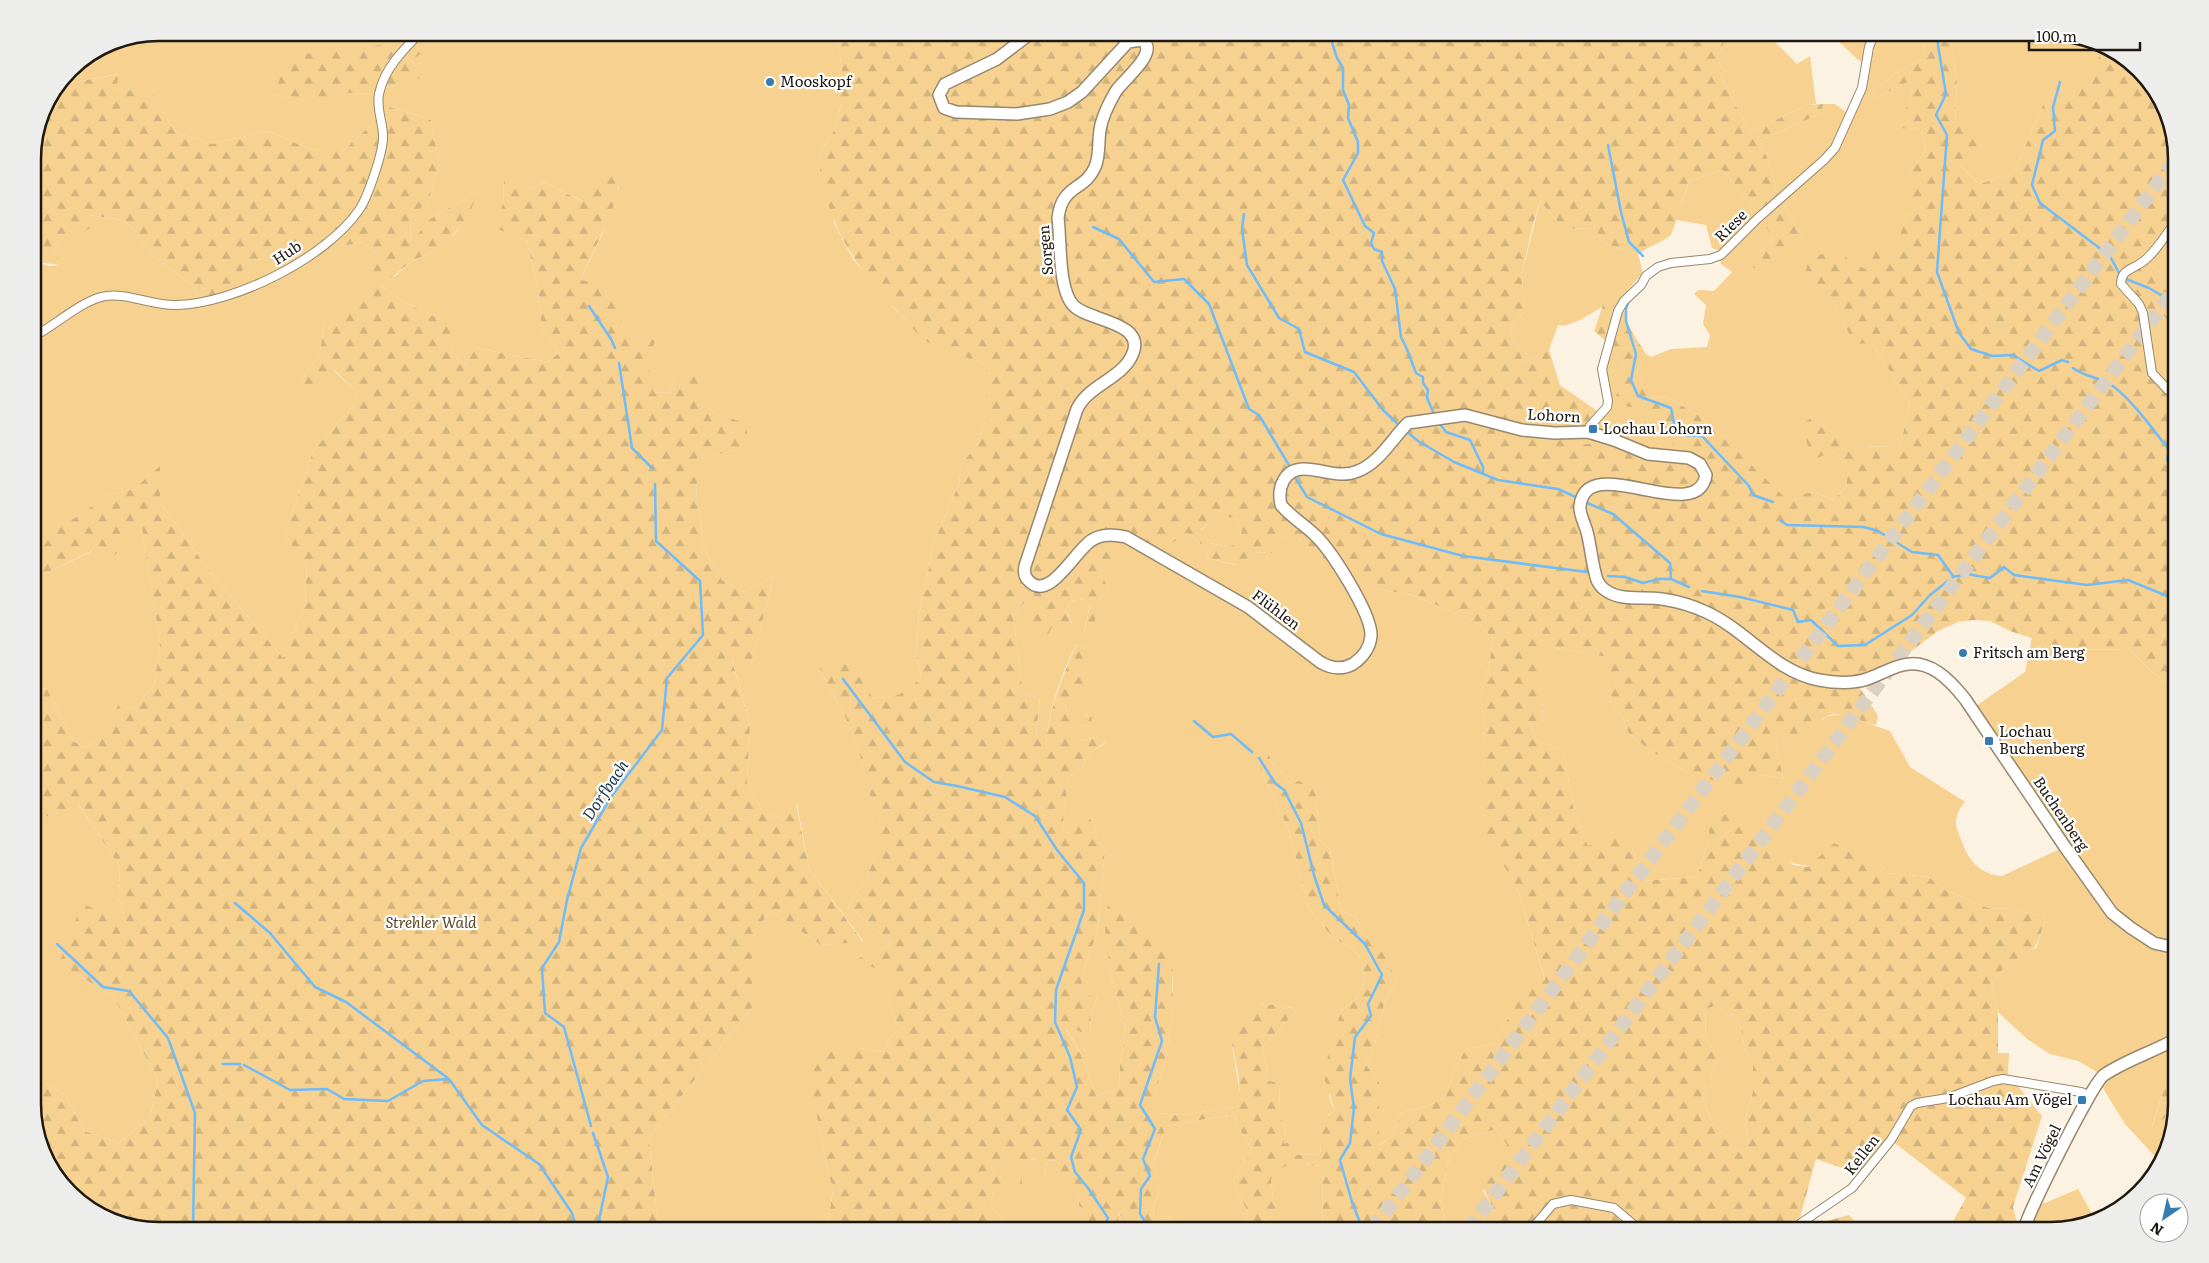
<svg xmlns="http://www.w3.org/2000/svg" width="2209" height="1263" viewBox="0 0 2209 1263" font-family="Literata,serif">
<defs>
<pattern id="forest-firs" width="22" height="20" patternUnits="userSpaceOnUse" patternTransform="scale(1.25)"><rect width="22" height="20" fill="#f6d190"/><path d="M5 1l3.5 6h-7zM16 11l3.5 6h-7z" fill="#d2b37b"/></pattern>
</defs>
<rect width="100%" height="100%" fill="#fcf2e2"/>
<path fill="#f6d190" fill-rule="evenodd" d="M159 33H837L842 72 841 104 835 129 818 155 835 225 853 259 893 307 927 342 986 365V420L975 448 961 464 959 484 934 542 919 615 916 654 921 676C905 698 897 695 871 699L867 683 819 668 844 714 858 747 885 851 874 859 866 879 848 905 892 944 856 960 901 979 888 998 898 1026V1031L888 1041 884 1052 859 1048 819 1126 827 1169 833 1189 827 1230H663L657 1217 649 1137 752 1008V938L770 910 821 945 863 941 809 869 797 804 783 820 764 813 747 783 750 726 732 659 751 665 774 576 742 592 722 580 701 543 702 517 696 502 697 480 685 461 737 450 745 424 715 413 702 403 676 377 669 393 653 392 610 296 580 280 603 233 619 186 583 201 544 182 529 189 504 181 503 203 496 228 527 241 538 289 542 329 559 353 548 362 476 348 465 365 451 353 459 328 407 304 380 285 324 324 320 354 301 381 307 401 333 370 355 390 358 400 313 451 284 537 307 560 305 604 288 649 283 658 213 576 160 502 134 489 110 494 54 533 33 561V262L50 266 60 265 54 250 60 240 88 215 123 220 132 228 156 259 193 285 200 298 222 296 242 273 244 262 255 259 289 263 338 238 342 246 363 242 376 254 394 277 412 261 429 254 457 232 478 191 430 219 411 244 410 214 428 203 439 163 431 120 390 107 343 151H322L305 147 268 131 212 144 175 132 152 93 115 89 119 74 59 85 70 69 111 42 121 40 133 41 136 37ZM425 51 411 59 422 77 382 89 377 94 346 93 324 104 275 95Z
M1728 33H1768L1770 37 1797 64 1810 56 1816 104 1807 105 1750 132 1724 83 1718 56Z
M1830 33H1924L1923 59 1898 72 1873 91 1876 98 1909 81 1912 96 1897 127 1921 129 1926 151 1908 173V211L1892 260 1865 269 1833 301 1854 343H1872L1910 403 1900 447 1854 446 1832 451 1847 464V486L1833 500 1815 492 1784 498 1703 418 1669 398 1647 397 1637 374 1646 354 1651 357 1671 349 1707 347 1710 335 1703 324 1706 305 1694 294 1698 290 1714 291 1732 272 1721 264 1718 250 1712 248 1706 225 1676 220 1689 181 1723 170 1750 204 1774 239 1759 253 1803 237 1777 193 1767 157 1759 141 1822 113 1823 104H1835L1850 115 1868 66 1857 59Z
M1949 33H2050L2096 45 2099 57 2081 84 2043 105 2014 173 1979 184 1958 163 1955 124 1957 79Z
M1540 201 1564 229 1594 228 1603 243 1638 254 1643 273 1624 294 1580 320 1564 326 1558 325 1549 350 1524 363 1510 329 1524 312 1522 274Z
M2176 222V294L2172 293 2160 272 2141 257Z
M2143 309 2157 311 2168 320 2176 319V402L2153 379Z
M1608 343 1612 346 1625 371 1658 411 1677 453 1580 444 1593 418 1600 412 1604 405 1603 389Z
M1224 516 1236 519 1242 531 1237 545 1228 547 1210 543 1207 558 1235 565 1258 552 1276 554 1284 536C1290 537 1297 538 1302 541 1327 555 1342 578 1374 577L1377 589 1412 595 1441 607 1479 624 1493 639 1489 665 1480 702 1485 721 1482 829 1517 887 1545 981 1509 1017 1493 1044 1465 1050 1454 1072 1445 1097 1430 1105 1401 1113 1392 1137 1378 1145 1379 1082 1366 1065 1375 1043 1385 1000 1397 981 1364 935 1356 916 1341 911 1330 849 1320 839 1315 788 1293 785 1271 761 1258 756 1259 767 1289 830 1308 907 1332 937 1350 947 1361 958 1365 980 1355 1000 1341 1011 1336 1034 1329 1097 1335 1111 1328 1115 1320 1142 1321 1154 1295 1155 1284 1144 1286 1130 1279 1113 1280 1083 1265 1080 1267 1068 1262 1048 1298 1009 1260 1003 1232 1045 1242 1106 1181 1115 1155 1113V1094L1166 1058 1173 1006V976L1109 952 1111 977 1126 1029 1120 1063 1119 1087 1096 1096 1080 1052 1066 1028H1072L1090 1035 1091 1015 1097 997 1082 994V973L1097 934 1105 850 1097 839 1094 823 1084 815 1068 842 1062 834 1068 778 1082 768 1090 753 1107 742 1096 737 1080 741 1069 734 1076 727 1091 725 1088 715H1068L1065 704 1094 650 1076 645C1061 674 1048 712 1046 745L1036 736 1040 696 1031 697 1011 689 1022 686 1013 615 1029 598 1053 624 1072 623 1066 610 1071 601 1084 599 1090 605 1084 633 1099 600 1109 588 1100 576 1105 540 1180 537 1187 533 1202 545 1201 531 1208 522Z
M141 521 160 643 154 686 132 710 119 705 98 739 85 748 73 741 43 681 33 683V583L39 577 92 551Z
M2032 637 2069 650 2129 649 2152 672 2176 689V1047L2169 1054 2165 1086 2152 1127 2173 1111 2176 1101V1104L2161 1163 2125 1124 2104 1090 2097 1072 2078 1061 2050 1054 2027 1039 1998 1012 1991 986 2008 962 2036 948 2046 917 2011 909 1988 908 1943 889 1929 877 1888 873 1878 862C1837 865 1796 877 1764 845 1757 838 1751 829 1745 821L1709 820V840L1697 877 1642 881 1632 847H1588L1575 816 1563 750 1536 740 1529 721 1543 720 1539 639 1555 648 1608 657V679L1612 705 1624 720 1629 734 1651 751 1690 774H1757L1784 779 1776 750 1777 736 1812 732 1817 723 1828 716 1842 714 1890 731 1910 767 1965 802C1962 806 1958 811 1957 816 1954 824 1958 832 1961 839 1968 860 1979 874 2002 876L2064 847 1976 706 2025 672Z
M78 804 120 867 119 898 127 925 59 964 113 996 158 1080 150 1118 119 1143 84 1131 66 1096 42 1081 33 1049V831L39 819Z
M1716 1005 1727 1015 1737 1014 1746 1052 1753 1059V1092L1745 1119 1748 1146 1740 1153 1712 1122 1702 1096 1719 1058 1706 1040 1705 1010Z
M1235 1114 1236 1123 1252 1150 1233 1180 1248 1213 1246 1225 1229 1227V1230H1169L1171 1217 1154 1220 1153 1207 1159 1192 1154 1162 1166 1126Z
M1497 1129 1507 1145 1483 1191 1495 1210 1477 1223 1475 1230H1445L1441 1197 1449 1158 1462 1139Z
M1037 1159 1045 1174 1047 1161 1056 1160 1077 1191 1079 1206 1089 1213V1225L1086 1230H1001L1003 1219 991 1207 993 1189 1022 1185V1174H993L995 1164Z
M1294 1163 1322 1166 1323 1230H1257L1266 1219 1277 1211 1273 1198 1271 1179 1281 1167Z
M2078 1189 2094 1217 2050 1230H2028L2040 1205Z
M1117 1211 1129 1230H1130H1118Z"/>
<path fill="url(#forest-firs)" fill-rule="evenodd" d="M837 33H1728L1718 56 1724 83 1750 132 1807 105 1823 104 1822 113 1759 141 1767 157 1777 193 1803 237C1788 252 1775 266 1753 268L1759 253 1774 239 1750 204 1723 170 1689 181C1685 190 1673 234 1670 236 1660 243 1648 247 1638 254L1603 243 1594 228 1564 229 1540 201 1532 228 1522 274 1524 312 1510 329 1524 363 1549 350 1560 385 1597 411 1581 444H1617L1677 453 1658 412 1613 404 1625 371 1612 346 1594 331 1603 305 1624 294C1622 322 1632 331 1646 354L1637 374 1647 397 1669 398 1703 418 1784 497 1815 492 1833 500 1847 486V464L1832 451 1818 458 1809 449 1801 425 1815 415 1854 446 1900 447 1910 403 1872 343 1854 344 1833 301 1802 286 1808 263 1831 248 1865 269 1872 250 1892 259 1908 211V173L1926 151 1921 129 1896 128 1912 96 1909 81 1876 98 1873 91 1898 72 1923 59 1924 33H1949L1957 79 1955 124 1975 128 1978 151 1958 163 1979 184 2014 173 2043 105 2081 83 2099 57 2096 45 2113 49 2155 89 2176 151V222L2141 257 2160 272 2172 293 2176 294V319L2168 320 2157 311 2144 309 2153 379 2176 402V413L2174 415 2176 418V689L2152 672 2129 649 2069 650 2010 631 1990 621 1974 620 1958 622 1938 631 1897 662 1856 682 1878 716 1876 725C1860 723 1844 709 1827 716 1819 720 1817 727 1812 733 1804 740 1787 736 1777 736L1776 750 1784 779 1757 774 1740 787 1690 774 1651 751 1629 734 1624 720 1612 705 1608 679 1607 657 1555 648 1540 640 1543 721H1529L1536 740 1563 750 1575 816 1588 846 1620 831 1632 847 1642 881 1697 877 1709 840V819L1732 813 1745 821 1765 846 1794 865 1808 867 1834 843 1878 862 1888 873 1929 877 1943 889 1988 908 2011 909 2046 917C2039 938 2036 960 2008 962L1991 986 1998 1012V1053H2009L2008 1074 2042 1116 2013 1207 2019 1230H1948L1966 1198 1891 1140 1863 1175 1816 1159 1798 1225 1805 1227 1849 1215 1863 1230H1586L1581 1222 1576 1230H1475L1477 1223 1495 1210C1473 1175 1483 1173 1507 1145L1497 1129 1462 1139 1449 1158 1441 1197 1445 1230H1323L1322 1166C1296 1164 1289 1158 1271 1179L1273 1198 1278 1211 1266 1219 1257 1230H1229V1227L1246 1224 1248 1213 1233 1180 1252 1150 1236 1123 1235 1114 1166 1126 1154 1161 1159 1192 1153 1207 1154 1220 1171 1217 1169 1230H1130L1118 1212V1230H1086L1089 1225V1213L1079 1206 1077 1191 1064 1185 1056 1160 1047 1161 1045 1174 1036 1159 995 1165 993 1174H1022V1185L993 1190 991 1207 1003 1219 1001 1230H827L833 1189 827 1169 810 1078 825 1049 859 1048 884 1052 888 1041 898 1031V1026L888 998 900 979 855 960 892 944 848 905 866 879 874 859 884 851 858 747 844 714 819 668 841 664 856 665 867 683 872 699C897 695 905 697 921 676L916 654 919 615 934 542 959 484 961 464 975 448 986 420V365C968 357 947 352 929 343 919 338 910 324 902 316 854 267 826 224 818 155L835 129 841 104 824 93 842 72ZM1224 516 1236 519 1242 531 1237 544 1228 547 1209 543 1207 558 1236 565 1258 552 1277 554 1284 536 1301 540 1343 573 1359 578 1373 577 1377 589 1412 595 1441 607 1479 624 1493 639 1489 665 1480 702 1485 721 1481 829 1517 887 1545 980 1523 984 1509 1017 1493 1044 1465 1050 1454 1072 1445 1097 1430 1105 1401 1113 1392 1137 1379 1145V1082L1366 1065 1375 1043 1385 1000 1397 981 1377 939 1364 935 1356 916 1341 911 1330 849 1320 839 1315 788 1298 781 1293 785 1271 761 1268 753 1258 756 1259 767 1289 830 1308 907 1332 937 1350 947 1361 958 1365 980 1355 1000 1341 1011 1323 1074 1335 1111 1318 1122 1321 1154 1295 1155 1293 1141 1284 1144 1286 1130 1279 1113 1280 1083 1265 1080 1267 1068 1262 1048 1298 1009 1260 1003 1244 1021 1232 1045 1238 1073 1241 1106 1181 1115 1155 1113V1094L1166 1058 1173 1006 1172 956 1155 935 1129 916 1108 906 1104 921 1111 977 1126 1029 1120 1063 1119 1087 1096 1096 1080 1052 1066 1029 1072 1028 1090 1036 1091 1015 1097 997 1082 994V973L1097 934 1105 850 1097 839 1094 823 1084 814 1068 841 1062 834 1068 778 1082 768 1090 753 1107 741 1096 737 1080 741 1070 734 1076 727 1091 725 1092 717 1078 714 1068 715 1065 705 1077 699 1095 650 1076 645C1063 676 1048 710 1046 745L1036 735 1040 696 1031 697 1012 689 1022 686 1013 615 1028 599 1029 634 1046 637 1054 624 1064 635 1074 630 1066 610 1071 601 1084 599 1090 606 1084 634 1092 635 1099 600 1109 588 1101 576 1116 562 1115 550 1105 540 1136 539 1159 552 1187 533 1202 545 1201 530 1208 522 1215 528ZM1716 1005 1727 1015 1737 1014 1746 1052 1753 1059V1092L1745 1119 1748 1146 1740 1153 1712 1122 1702 1096 1719 1058 1706 1040 1705 1010Z
M383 45 426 51 411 60 423 77 382 89 377 94 346 93 324 105 275 95 286 56Z
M120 74 115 89 152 92 175 132 212 144 268 131 305 147 322 151H343L390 107 431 120 439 163 428 203 410 215 411 243 430 219 478 191C469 220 455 237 429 254 423 257 416 258 411 262 399 270 397 277 382 281L373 275 376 254 363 242 342 246 338 238 312 256 289 263 255 259 244 262 242 273 246 286 222 296 200 298 193 285 156 259 132 228 123 220 89 215 90 228 70 241 60 240 54 250 61 265 33 262V151L45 103 59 85Z
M610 173 619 174C620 207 593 250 580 280L598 283 610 296 632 343 639 338 656 340 643 368 659 375 653 392 669 393 676 377 693 368 706 380 702 403 715 413 745 423 748 437 737 450 686 461 697 480 696 502 702 517 701 543 722 580 742 592 774 576 751 665 732 660 750 726 747 783 764 813 783 820 796 803 809 869 863 942 821 945 770 910 752 938V1008L649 1137 657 1217 663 1230H159L96 1214 54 1174 33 1112V1049L42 1081 66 1096 84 1131 119 1143 150 1118 158 1080 113 996 59 964 82 903 127 925 119 898 120 867 79 805 39 819 33 831V683L43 681 73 741 85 748 98 739 119 704 132 710 154 686 160 643 141 522 116 554 95 564 91 551 39 577 33 583V561L53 533 110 494 134 489 160 466V502L213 576 283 658 288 649 305 604 307 561 284 537 313 451 358 400 355 390 334 370 307 401 301 393V381L320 354 324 324 362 288 380 285 407 304 460 328 451 353 465 365 476 348 548 362 559 353 542 329 538 289 527 241 495 228 503 203 504 181 518 177 529 189 544 182 582 201 589 182Z
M2176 1047V1101L2173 1111 2152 1128 2165 1086 2169 1054Z"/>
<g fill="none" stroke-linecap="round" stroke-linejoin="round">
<path stroke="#6fbcf8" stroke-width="2.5" d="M1329 33 1337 58 1343 68V90L1349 105 1348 118 1358 142V153L1343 180 1365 226 1374 233 1371 243 1374 249 1382 252V261L1395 289 1401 337 1406 347 1416 373 1423 377V383L1428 390 1427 398 1435 416
M1936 33 1946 94 1936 115 1947 135 1937 272 1959 333 1971 349 1992 356 2013 355 2039 371 2062 360 2068 362
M2060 82 2053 107 2055 131 2043 140 2032 185 2040 203 2110 256 2119 273
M1608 145 1621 212 1629 242 1643 256
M1244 214 1242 229 1247 265 1279 318 1299 329 1305 352 1354 372 1383 410 1400 426
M1093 227 1119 239 1154 282 1184 279 1209 304 1249 409 1259 415 1290 467
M2126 279 2149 288 2176 304
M1629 300 1626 309V321L1636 354 1631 380 1638 396 1671 408 1674 423 1684 435 1702 436 1749 486 1753 495 1773 502
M589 306 611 339 615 348
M619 363 632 448 653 469
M2073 368C2083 376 2097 377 2108 383 2128 394 2155 432 2169 450L2167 460 2176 463
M1439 423 1446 432 1470 440 1483 467V472
M1406 431 1418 441 1454 462 1498 480 1558 489 1580 499
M1296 479 1307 497 1381 534 1463 556 1587 572
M1585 502 1613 514 1670 563 1671 579 1689 587
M1781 521 1787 525 1864 527 1878 531 1912 552 1938 555 1953 576
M1608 576 1625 577 1643 583 1659 579H1670
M1702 591 1740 597 1793 610 1798 622 1811 620 1838 646 1865 645 1912 615 1930 595 1953 577 1967 574 1990 578 2004 567 2014 575 2087 585 2128 580 2167 596 2176 604
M843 679 905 762 934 782 957 786 1005 797 1035 816 1057 850 1084 883V910L1056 990 1055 1022 1070 1057 1077 1087 1067 1110 1081 1130 1071 1157 1075 1172 1088 1188 1108 1218 1103 1230
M1194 721 1213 737 1231 734 1252 752
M1259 758 1275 783 1284 790 1301 823 1314 875 1324 905 1365 944 1382 975 1368 1004 1371 1016 1355 1037 1350 1079 1354 1108 1350 1143 1340 1160 1352 1202 1363 1230
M235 903 270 933 315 987 346 1002 449 1079 482 1125 539 1164 572 1213 577 1230
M57 944 103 987 129 991 168 1038 195 1113 193 1230
M223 1064H240
M244 1065 290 1090 327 1089 344 1099 388 1101 423 1081 448 1079
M591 1126 564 1027 545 1013 542 968 559 942 567 900 581 848 611 797 662 730 667 678 703 635 700 581 656 541 655 484
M593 1133 608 1177 597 1230
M1151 1230 1140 1214 1141 1189 1150 1176 1143 1159 1155 1129 1140 1105 1162 1041 1155 1017 1159 964"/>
<path stroke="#dbd1c2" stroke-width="14" stroke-dasharray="14 7" stroke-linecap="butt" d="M1372 1230 2176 159
M1468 1230 2176 288"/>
<defs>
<path id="street" d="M2176 221C2167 233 2153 256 2141 263 2131 270 2121 270 2121 284L2139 304 2143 313 2152 373 2168 390 2176 393
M33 337C54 326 79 303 101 297 125 291 152 306 176 305 234 304 326 258 359 210 368 197 382 155 383 139 384 124 376 110 379 94 384 69 403 50 420 33
M1588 432 1590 426 1607 407 1608 401 1602 369 1618 311 1624 301 1641 285 1646 276 1658 267 1671 263 1710 259 1721 255 1757 219 1824 160 1835 148 1862 88 1869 47 1875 33
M1531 1230 1553 1204 1571 1200 1614 1208 1640 1230
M1791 1230 1852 1188 1891 1140 1911 1106 1917 1103 1948 1098 1993 1081 2003 1079 2081 1092 2089 1095"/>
<path id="secondary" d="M1031 33 997 59 945 84 939 95 944 108 956 112 1017 114 1050 109 1068 102 1082 92 1128 42 1142 40C1160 52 1124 79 1116 91 1109 103 1102 116 1100 130 1098 142 1100 156 1095 167 1085 191 1062 184 1058 218 1061 240 1058 291 1074 306 1089 321 1145 322 1133 353 1123 379 1089 384 1077 409L1025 566C1024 571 1024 576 1028 580 1049 604 1075 550 1092 540 1103 533 1114 535 1126 537L1248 607 1320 662C1330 668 1342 670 1353 664 1362 658 1370 648 1371 636 1372 614 1332 552 1316 536 1305 525 1291 517 1281 505 1277 488 1284 469 1304 469 1323 469 1339 479 1358 471 1380 462 1391 440 1408 423L1465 415 1522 430 1555 433 1588 432 1614 440 1648 454 1689 458 1700 464 1706 475C1697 528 1587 449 1580 506 1579 514 1585 524 1587 532 1591 547 1592 565 1597 580 1599 584 1601 587 1604 589 1619 602 1644 596 1662 599 1676 601 1693 606 1706 612 1746 630 1775 672 1819 680 1835 683 1852 684 1867 679 1879 675 1890 668 1903 665 1929 658 1950 680 1965 699L2065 847 2112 913 2131 928 2154 943 2176 948
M2024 1230C2028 1213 2092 1083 2104 1075 2126 1060 2153 1052 2176 1039"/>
</defs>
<use href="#street" stroke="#96886e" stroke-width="10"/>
<use href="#secondary" stroke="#96886e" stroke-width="14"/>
<use href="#street" stroke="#fff" stroke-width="8"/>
<use href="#secondary" stroke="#fff" stroke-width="11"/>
</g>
<g fill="#357db1" stroke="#fff" stroke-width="2">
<circle cx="770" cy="82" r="5"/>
<rect x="1588" y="424" width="10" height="10" rx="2.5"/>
<circle cx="1963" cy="653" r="5"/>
<rect x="1984" y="736" width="10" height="10" rx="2.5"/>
<rect x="2077" y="1095" width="10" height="10" rx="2.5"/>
</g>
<g text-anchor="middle" stroke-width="4.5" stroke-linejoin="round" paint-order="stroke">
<g font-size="15" fill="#1e180e" stroke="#fff" text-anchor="start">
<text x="780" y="87">Mooskopf</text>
<text x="1603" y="434">Lochau Lohorn</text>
<text x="1973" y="658">Fritsch am Berg</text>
<text x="1999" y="737">Lochau<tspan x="1999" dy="17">Buchenberg</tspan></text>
<text x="2072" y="1105" text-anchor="end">Lochau Am Vögel</text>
</g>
<g font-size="15" fill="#1e180e" stroke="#fff">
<text transform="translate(1731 226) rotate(-45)" y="5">Riese</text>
<text transform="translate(1046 250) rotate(-95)" y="5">Sorgen</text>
<text transform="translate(287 253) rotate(-33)" y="5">Hub</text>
<text transform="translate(1554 416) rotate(3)" y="5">Lohorn</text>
<text transform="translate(1276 610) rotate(37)" y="5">Flühlen</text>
<text transform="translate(2061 814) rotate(56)" y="5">Buchenberg</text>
<text transform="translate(1862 1155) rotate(-52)" y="5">Kellen</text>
<text transform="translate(2042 1156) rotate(-64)" y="5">Am Vögel</text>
</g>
<g font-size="15" font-style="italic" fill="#5b4824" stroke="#fff">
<text x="431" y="928">Strehler Wald</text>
</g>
<g font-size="16" font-style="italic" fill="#14354e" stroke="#fff">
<text transform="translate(605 790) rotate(-56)" y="6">Dorfbach</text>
</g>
</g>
<path d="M0 0H2209V1263H0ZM159 41H2050A118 118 0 0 1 2168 159V1104A118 118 0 0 1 2050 1222H159A118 118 0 0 1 41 1104V159A118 118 0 0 1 159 41Z" fill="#ededec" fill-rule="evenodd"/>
<path fill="none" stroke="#1e180e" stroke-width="2.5" d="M159 41H2050A118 118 0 0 1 2168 159V1104A118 118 0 0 1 2050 1222H159A118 118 0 0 1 41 1104V159A118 118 0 0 1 159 41Z"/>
<g transform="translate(2164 1218) rotate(214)"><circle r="24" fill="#ffffff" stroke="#a5a39f"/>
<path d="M0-4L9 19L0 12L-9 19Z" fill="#357db1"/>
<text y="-8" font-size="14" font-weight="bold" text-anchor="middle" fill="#1e180e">N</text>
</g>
<path d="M2029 42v8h111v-8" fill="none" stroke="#1e180e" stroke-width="2.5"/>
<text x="2036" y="42" font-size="15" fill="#1e180e" stroke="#ffffff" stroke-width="4" paint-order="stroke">100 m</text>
</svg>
